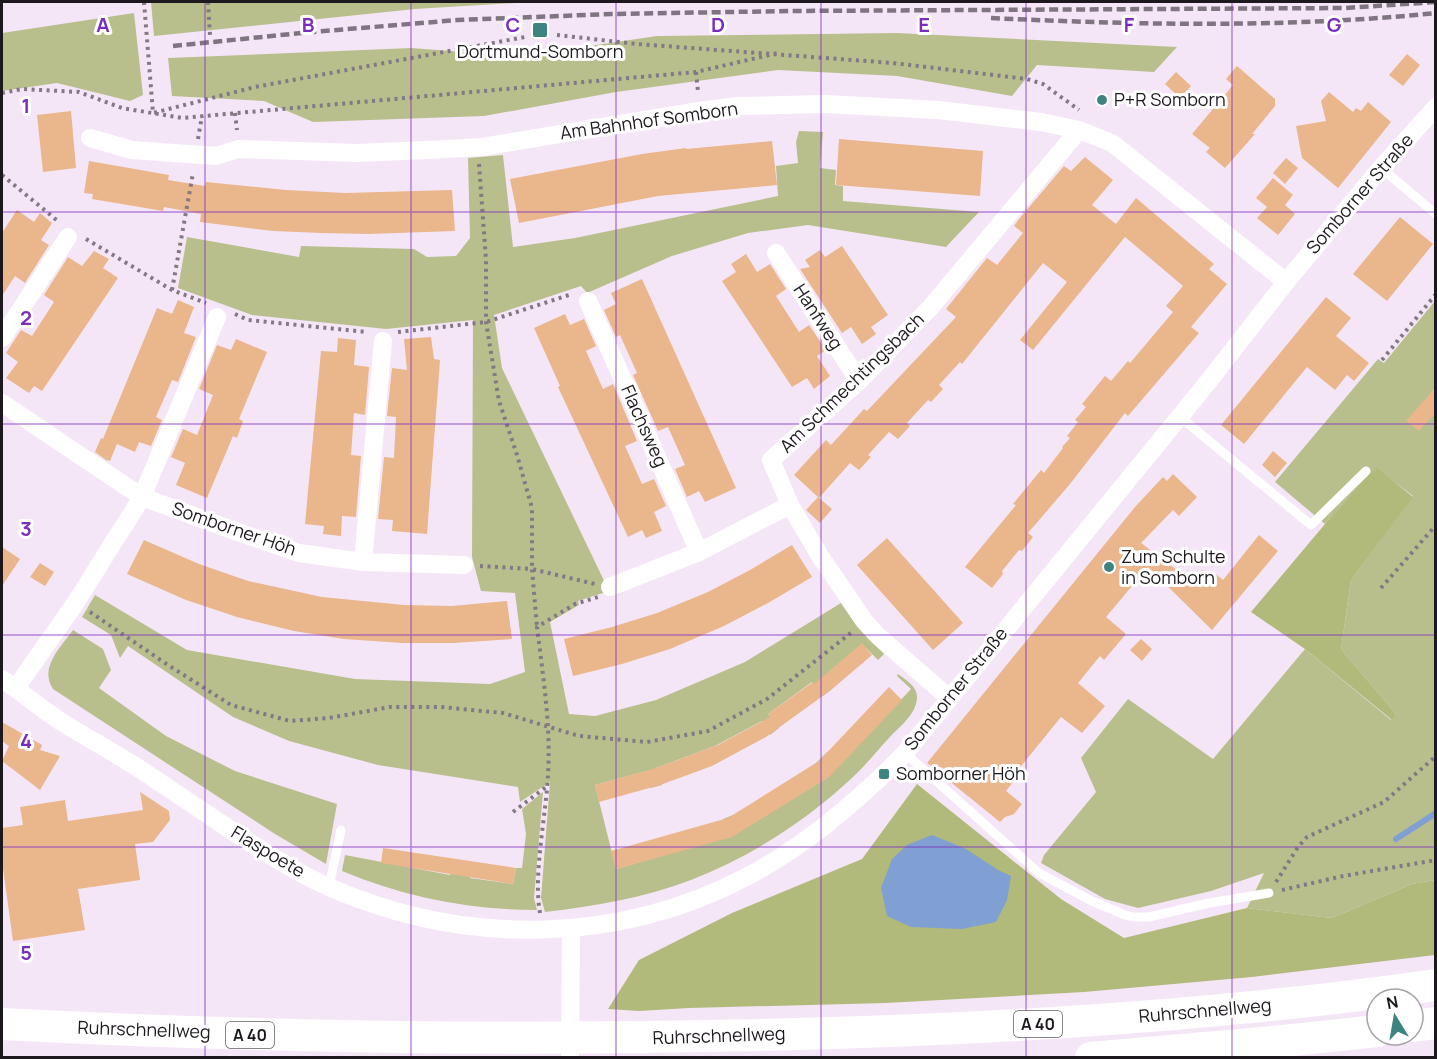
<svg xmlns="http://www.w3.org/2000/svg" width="1437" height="1059" viewBox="0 0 1437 1059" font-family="Manrope,sans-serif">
<rect width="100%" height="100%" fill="#f5e6f7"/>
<path fill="#b9bf8c" d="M151 2H533L415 9 154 36Z
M134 13 143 95 130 101 57 83 2 91V33Z
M897 33 1177 47 1154 72 1037 65 1012 96 897 76 778 70 616 92 484 116 313 122 264 101 172 96 168 58 411 48 491 54 562 50 657 36Z
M799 131 823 132 820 168 836 170 835 185 843 186V201L979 212 946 247 808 225 748 233 672 256 587 293 581 286 494 315 502 368 609 591 578 601 579 605 550 622 569 714 595 716 656 700 745 662 841 603 856 625 884 654 878 660 862 644 821 679 831 690 823 696 812 682 768 714 779 728 770 735 762 721 715 746 656 768 662 785 651 788 646 771 595 785 616 869 728 837 723 819 733 815 742 830 827 778 816 763 827 752 840 765 911 689 897 676 898 674C906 680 918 687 917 698 916 715 899 727 889 738 876 752 865 766 852 778 806 821 750 857 691 880 644 898 595 906 545 912L541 898 550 782 520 802 518 787 378 765 289 741 233 717 128 646 120 658 111 635 82 617 95 595 187 650 355 679 490 684 525 672 515 593 481 591 472 557 473 320 386 329 252 315 178 288 187 237 299 257 301 246 414 249 427 257 456 256 470 238 468 158 503 155 513 247 575 238 778 196 776 166 798 163 796 142Z
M1435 301V880L1412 884 1332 918 1247 908 1264 873 1211 891 1138 908 1105 899 1041 863 1044 855 1096 792 1081 758 1128 699 1213 759 1305 649 1391 720 1396 714 1341 649 1351 580 1413 496 1376 468 1325 524 1275 482 1378 359 1384 363Z
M73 630 103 649 111 670 99 688 166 736 235 771 337 804 326 864 275 834 53 689C39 668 60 648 73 630Z
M543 792 534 898 537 910C469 910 404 897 342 871L345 855 450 875 454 859 472 862 470 878 513 884 516 868H522L526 834 522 809Z"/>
<path fill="#b1b97b" d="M1376 467 1413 497 1351 580 1341 649 1396 714 1392 720 1305 649 1251 612 1325 524Z
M917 784 1061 899 1124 938 1247 908 1332 918 1412 884 1435 880V955L1252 977 1084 992 886 1003 689 1008 639 1011 608 1009 639 960 732 913 862 859Z"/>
<path fill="#809fd2" d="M932 835 966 849 998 870 1011 876 1007 900 996 922 962 929 911 927 887 916 881 888 892 859 907 845Z"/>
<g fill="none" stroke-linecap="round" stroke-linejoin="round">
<path stroke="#809fd2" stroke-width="6" d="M1396 839 1436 813"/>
</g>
<path fill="#eab68b" d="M1407 54 1420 65 1403 86 1389 75Z
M1237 66 1275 99V106L1252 134H1255L1225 168 1206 152 1210 148 1192 134 1233 85 1226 79Z
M1176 72 1191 86 1180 98 1165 84Z
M1329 92 1353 112 1356 108 1361 111 1368 102 1391 122 1338 188 1302 158 1296 126 1326 121 1321 101Z
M71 111 76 168 43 172 37 115Z
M839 139 983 151 980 196 836 185Z
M772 141 777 185 658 196 519 223 510 179 642 154 686 148V149Z
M1085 157 1113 180 1092 205 1116 224 1136 198 1214 264 1209 269 1227 284 1191 327 1199 333 1128 416 1125 413 1070 484 1028 533 1033 537 1022 551 1019 550 1002 571 1003 574 992 588 965 567 1016 505 1013 504 1041 470 1044 473 1063 448 1062 447 1070 438 1067 436 1078 422 1075 420 1086 407 1082 404 1105 376 1111 381 1128 361 1130 363 1173 312 1166 306 1183 286 1125 237 1033 350 1020 340 1067 282 1043 263 962 364 960 362 939 385 943 389 931 402 928 400 907 423 910 426 898 439 889 432 868 455 871 457 859 470 850 463 819 498 832 509 820 523 806 510 818 497 794 475 826 440 831 445 864 409 867 411 956 317 946 309 987 258 997 265 1023 233 1014 226 1019 219 1064 166 1071 171Z
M1286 158 1298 168 1285 184 1273 173Z
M89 161 169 175 168 180 205 186 206 182 286 190 345 193 452 190 455 231 368 234 321 233 273 231 200 222 201 214 164 207 163 211 92 199 93 194 84 193Z
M1273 178 1293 195 1285 205 1295 214 1278 235 1257 218 1267 207 1256 198Z
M17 210 34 222 40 213 52 223 41 240 49 245 25 283 15 276 2 296V233Z
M1400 217 1433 244 1387 301 1353 274Z
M842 246 888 315 871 327 876 334 862 344 851 327 842 333 800 269 810 267 805 260 820 250 825 257Z
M94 251 109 259 103 268 118 278 42 391 34 386 29 393 6 378 18 362 6 353 21 330 32 336 54 302 44 295 68 257 82 266Z
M746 254 757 272 770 264 786 289 776 296 799 332 809 325 826 350 817 356 830 376 814 389 807 378 792 387 722 281 736 272 731 264Z
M642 279 736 488 705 502 699 491 687 497 675 469 685 465 668 427 658 431 633 375 637 373 620 335 616 337 604 310 616 304 611 293Z
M1326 297 1351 318 1336 336 1369 363 1354 381 1347 375 1335 390 1307 367 1244 444 1221 425Z
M178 300 194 307 184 333 196 337 178 382 172 380 156 417 162 420 151 446 139 442 135 452 117 444 110 461 106 460 95 452 101 438 103 439 157 308 172 314Z
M565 314 570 325 584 319 596 346 586 351 603 389 613 384 637 441 625 446 642 484 654 479 666 506 654 512 662 531 646 538 642 530 628 537 558 387 560 386 534 328Z
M431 337 434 359 440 360 427 534 392 531 393 520 378 519 384 457 394 458 396 417 387 416 392 368 407 370 404 339Z
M338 338 356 340 354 365 369 367 365 415 354 413 351 455 361 456 356 517 342 516 341 536 323 534 324 526 305 524 321 351 337 352Z
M236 339 267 352 239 419 243 421 237 438 233 436 207 498 176 485 185 463 171 457 183 429 197 435 213 395 199 389 217 345 231 350Z
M1436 387V412L1419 431 1406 421Z
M1273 451 1287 463 1275 477 1262 465Z
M1173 474 1197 497 1179 516 1173 510 1141 543 1193 582 1202 570 1210 576 1213 572 1223 580 1259 535 1278 551 1212 630 1148 567 1106 617 1126 634 1104 660 1100 656 1078 683 1105 706 1082 733 1061 717 1013 776 1016 778 1006 791 1022 804 1014 814 1005 817 1000 822 927 763 1135 507 1163 477 1167 481Z
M887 538 963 623 933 650 857 565Z
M144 540 199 564 248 581 322 597 404 605 452 606 507 601 512 639 453 643H402L344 639 294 631 237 617 186 600 127 574Z
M792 545 812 577 768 603 724 626 670 649 622 664 573 676 564 639 612 627 657 613 708 592 750 570Z
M2 547 20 559 2 586Z
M40 563 54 572 45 586 30 577Z
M1141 639 1152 649 1142 661 1130 650Z
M862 643 872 655 831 690 766 737 712 766 660 785 599 802 595 785 656 768 718 745 770 717 768 714 813 682 814 684Z
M889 687 902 700 829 777 732 837 616 869 611 851 728 818 819 761Z
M2 722 42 745 40 750 60 756 40 790 2 761 9 746 2 741Z
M140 792 169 811 170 820 153 842 135 844 140 880 78 889 85 930 13 941 2 861V828L23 825 20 807 65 800 68 821 143 810Z
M383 848 516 868 513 884 381 863Z"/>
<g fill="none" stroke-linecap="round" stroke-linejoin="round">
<path stroke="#837984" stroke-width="4" stroke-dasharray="3 4.5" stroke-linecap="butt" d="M144 2 153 113 255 87 525 37
M208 2 210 35
M557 35 637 44 893 63 1027 79 1043 84 1079 110
M696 72 698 92
M2 93 22 89 79 92 122 108 182 118 696 72 778 53
M235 113 237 130
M198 139 202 116
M479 164 486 260V322L499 401 517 455 532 508V569L595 584
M2 175 59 222
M86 239 172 290 206 303
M172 290 193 173
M235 314 248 320 367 332
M398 332 486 322 572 294
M1382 360 1436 294
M480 566 532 569 537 627
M1381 588 1436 525
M90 612 168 665 231 705 290 721 329 718 390 707H441L503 713 579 736 647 742 708 731 767 699 852 632
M513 812 546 787
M1276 882 1298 847 1307 837 1384 802 1436 756
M1282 890 1343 876 1436 860
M540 913C533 874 546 816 548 775 551 726 543 676 537 627L575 604 598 597"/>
<path stroke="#fff" stroke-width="9" d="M1381 168 1436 214
M1180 417 1311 525 1366 471
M905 753 1039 873 1092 901 1125 915 1133 917H1149L1209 903 1269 893
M329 887 341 830"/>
<path stroke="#fff" stroke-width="18" d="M90 138 132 150 216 156 238 149 357 153 427 150 482 147 699 111 738 106 825 104 938 110 1041 122 1079 130 1112 143 1286 282
M776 253 859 381
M588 301 699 552
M2 338 68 237
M2 403 142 497 235 531 299 553 363 562 464 565
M363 562 383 341
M610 587 699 552 790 505
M2 679C22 692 40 708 60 721 80 734 101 745 122 758 144 771 165 786 186 800 233 831 279 865 331 888 465 946 618 945 748 876 807 845 859 800 905 753L1208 382 1286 282 1381 168 1436 107
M16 688 76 602 142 497 217 317
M949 698 877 635 865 622 820 556 790 505 771 460 859 381 930 308 1079 130
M570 1058 571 930"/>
<path stroke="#fff" stroke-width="32" d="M2 1024C254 1037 506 1041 759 1035 985 1030 1211 1017 1436 985
M1413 1026 1436 1023
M1091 1058 1283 1041 1377 1031"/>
<path stroke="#7f7580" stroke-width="4.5" stroke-dasharray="9 4.5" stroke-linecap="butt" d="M991 18C1137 25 1290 28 1436 13
M173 46 301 33 457 20 612 14 790 11 1345 8 1436 2"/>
</g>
<path fill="none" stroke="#7b2cbf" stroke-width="1.5" stroke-opacity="0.55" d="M205 2V1058M411 2V1058M616 2V1058M821 2V1058M1026 2V1058M1232 2V1058M2 212H1436M2 424H1436M2 635H1436M2 847H1436"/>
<g fill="#3d8480" stroke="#fff" stroke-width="2">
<rect x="532" y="22" width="16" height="16" rx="3"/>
<circle cx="1102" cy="100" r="6"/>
<circle cx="1109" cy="567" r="6"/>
<rect x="878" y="768" width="12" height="12" rx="3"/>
</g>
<g text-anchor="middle" stroke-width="6" stroke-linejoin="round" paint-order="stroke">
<g fill="#fff" stroke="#615d62" stroke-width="1.5">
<rect x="1014" y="1011" width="48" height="26" rx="4.5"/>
<rect x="226" y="1022" width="48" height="26" rx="4.5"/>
</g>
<g font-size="16" font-weight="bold" fill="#1d181e">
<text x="1038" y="1030">A 40</text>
<text x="250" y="1041">A 40</text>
</g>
<g font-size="18" fill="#1d181e" stroke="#fff" text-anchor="start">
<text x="540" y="58" text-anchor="middle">Dortmund-Somborn</text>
<text x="1114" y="106">P+R Somborn</text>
<text x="1121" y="563">Zum Schulte<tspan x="1121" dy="21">in Somborn</tspan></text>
<text x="896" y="780">Somborner Höh</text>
</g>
<g font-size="18" fill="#1d181e" stroke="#fff">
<text transform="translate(649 121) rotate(-8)" y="6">Am Bahnhof Somborn</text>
<text transform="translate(1360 194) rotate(-49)" y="6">Somborner Straße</text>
<text transform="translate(818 317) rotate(57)" y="6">Hanfweg</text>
<text transform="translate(852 383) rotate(-44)" y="6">Am Schmechtingsbach</text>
<text transform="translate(644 426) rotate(66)" y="6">Flachsweg</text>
<text transform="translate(234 529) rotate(19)" y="6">Somborner Höh</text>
<text transform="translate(956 689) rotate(-51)" y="6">Somborner Straße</text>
<text transform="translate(268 852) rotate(31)" y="6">Flaspoete</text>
<text transform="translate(1205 1011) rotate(-5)" y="6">Ruhrschnellweg</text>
<text transform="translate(144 1030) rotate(2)" y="6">Ruhrschnellweg</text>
<text transform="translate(719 1036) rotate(-2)" y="6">Ruhrschnellweg</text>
</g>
</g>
<g font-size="20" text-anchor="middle" font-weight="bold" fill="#7b2cbf" stroke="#fff" stroke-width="6" stroke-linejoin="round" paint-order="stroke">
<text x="103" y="32">A</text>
<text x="308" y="32">B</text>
<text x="513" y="32">C</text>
<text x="718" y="32">D</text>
<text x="924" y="32">E</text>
<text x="1129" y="32">F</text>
<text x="1334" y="32">G</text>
<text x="26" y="113">1</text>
<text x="26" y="325">2</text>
<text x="26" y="536">3</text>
<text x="26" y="748">4</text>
<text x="26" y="960">5</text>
</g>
<rect width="1437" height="1059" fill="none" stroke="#1d181e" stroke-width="6"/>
<g transform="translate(1395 1017) rotate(349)"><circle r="28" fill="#ffffff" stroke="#a5a3a5" stroke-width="1.5"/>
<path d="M0-4.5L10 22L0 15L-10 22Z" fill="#3d8480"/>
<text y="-9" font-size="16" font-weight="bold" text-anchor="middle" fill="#1d181e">N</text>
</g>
</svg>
